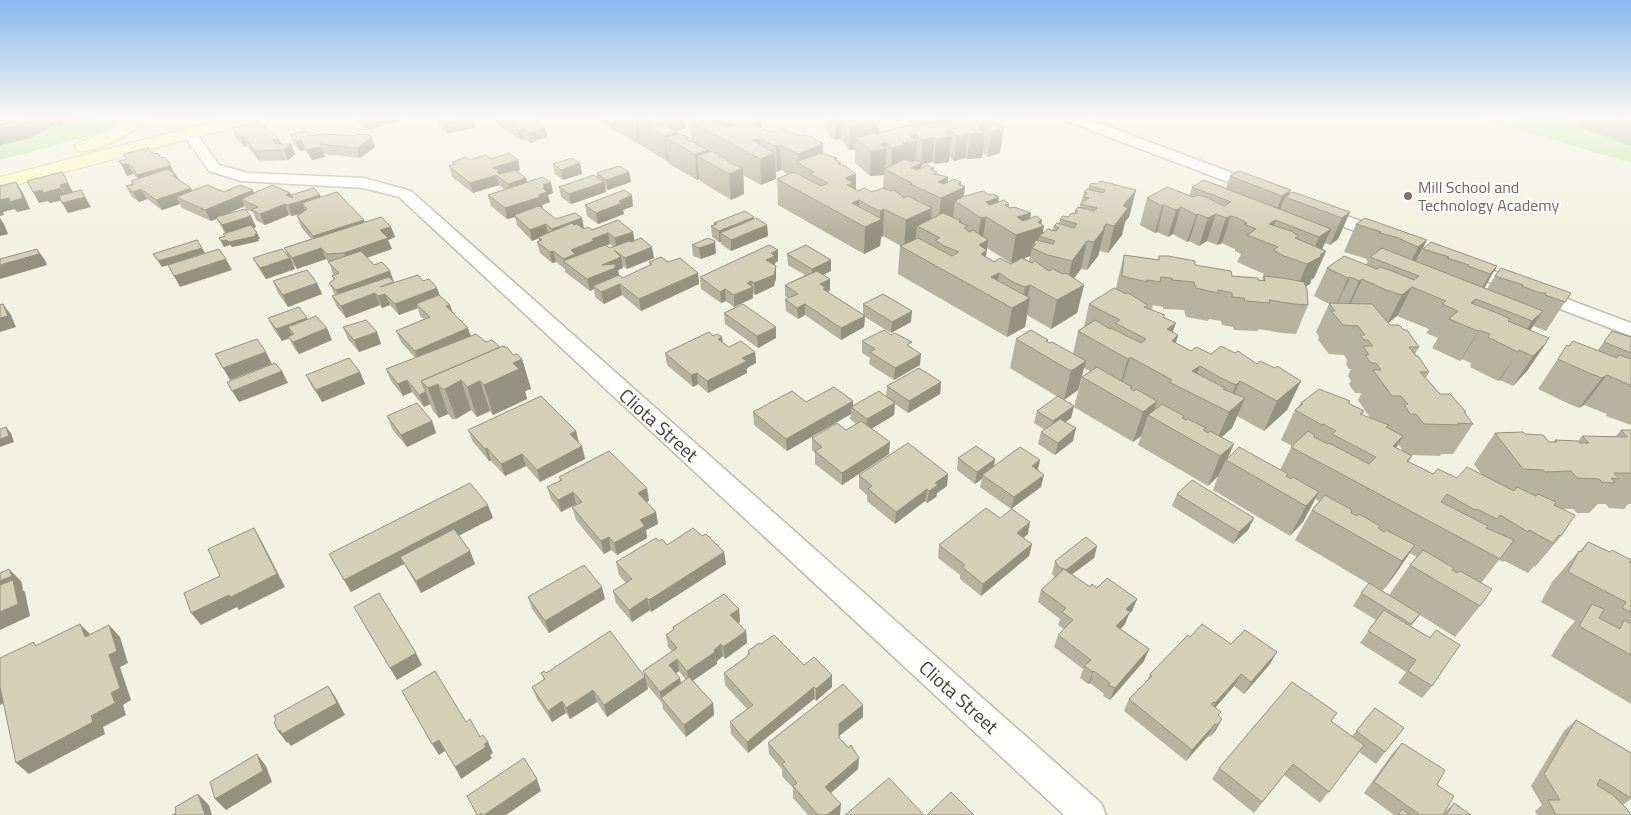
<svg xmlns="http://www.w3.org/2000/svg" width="1631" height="815" viewBox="0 0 1631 815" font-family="'Titillium Web',sans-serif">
<rect width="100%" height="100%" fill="#f3f1e1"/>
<path fill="#beeba6" d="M0 117H126L130 125 0 160Z
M1477 117H1631V163Z"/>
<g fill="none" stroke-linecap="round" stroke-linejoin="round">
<defs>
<path id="street" d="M1062 117H1083L1264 185 1266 188 1264 191H1252L1064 120Z
M189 129 194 130 219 165 248 173 364 178 411 191 1101 803 1106 815H1064L399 197 363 188 241 181 209 171 182 133 184 130Z
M1316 205 1391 232 1394 236 1391 240 1385 241 1379 240 1310 214 1308 210 1310 206Z
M1464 260 1631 323V336L1458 270 1455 266 1458 262Z"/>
<path id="secondary" d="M128 117H148C139 131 94 155 78 151L75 147 78 143 111 129Z
M231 117H261L259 121 0 189V177Z"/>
</defs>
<use href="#street" stroke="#bebba4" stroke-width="3"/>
<use href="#secondary" stroke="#d7d28c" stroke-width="2"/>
<use href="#street" fill="#fff" fill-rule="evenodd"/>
<use href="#secondary" fill="#fffcbf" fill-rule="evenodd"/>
</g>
<path fill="#b6b29d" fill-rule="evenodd" d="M19 117H73L59 125H54L31 138 0 145V124L13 121Z
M356 117H412L367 130 357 121Z
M443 117H477L473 118 475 127 448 134 441 129 438 119Z
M494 117H529L545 128 547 137 530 143 524 139 521 140 496 123Z
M594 117H761L762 128 837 158V160L841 165 856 190 858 191 872 192 883 188 884 175 870 176 855 163V150H849L841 139 835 140 831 138 827 130V122L825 119V117H879V132L914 125 906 121V117H962L961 120 988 117 1000 153 988 157 983 153 982 158 967 159 965 158 954 161 949 157V162L934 164 932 162 922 165 921 168H934L933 170 937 174 948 177V182H961V185L965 187 964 197 989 195 999 197 998 202 1009 204V208L1031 213 1030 218 1041 224 1043 234 1053 230 1054 226 1059 223 1060 219 1068 217 1074 214 1075 211 1080 207 1084 192 1088 189 1089 186 1136 190 1129 217 1125 222 1122 235 1108 253 1100 251 1098 256 1087 270 1081 269 1074 278 1084 285 1077 313 1051 329 1027 315 1025 327 1007 337 898 274 900 246H901L883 236 881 237 880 246 864 254 778 205 777 179 788 174 781 170 777 172 776 171V179L761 185 743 175 744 194 731 200 700 181 699 179 697 180 668 163V161H667L640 145V144H638L613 129V128H612ZM685 120H692L690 121 691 141 678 134 676 131 686 128ZM987 248 1011 263 1016 261 1011 264 994 262 986 257ZM1030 256 1029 261 1024 258Z
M1581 117H1631V146L1575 126Z
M232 128 281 144H291L295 154 288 160 259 161 247 146 245 147 236 138Z
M290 135 311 136 375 147 360 158 324 154 325 157 312 160 305 150 300 151 294 145Z
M152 153 161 158 176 175 179 180 192 191 254 193H290L292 197 291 195H320L321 197 364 220V222L391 227 395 237 388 240 392 249 367 258 394 283 423 281 437 288 440 296 450 305 453 313 471 336 500 347 513 355 522 359 531 389 525 391 527 399 493 415 490 411 477 417 471 410 456 419H452L448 414 439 418 433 411 430 404 424 407 412 392 403 396 391 381 386 369 415 358 401 342 396 331 424 319 420 316 418 308 399 315 390 305 382 308 380 305 346 318 337 307 332 296 335 295 329 283 333 280 332 276 334 275 333 274 329 262 326 259 297 269 292 263 295 269 266 279 259 269 253 258 287 254 284 248 311 239 301 227 297 216 300 213 292 216 289 215 265 225 256 220 253 212 246 210 245 206 227 214 251 216 256 227 254 228 257 233 260 239H258L259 241 232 247 230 245 224 247 219 238 225 236V233L222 228 217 219 211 221 182 208 180 204 162 210 147 199 139 202 132 197 126 186 132 184 131 181 138 179 133 174 127 176 119 161 126 159 123 154Z
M491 159 520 170 517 171 526 178 527 182 551 183 553 193 548 195 550 202 542 205 543 208H541L556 219 582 218 584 229 592 230 618 220 634 241 654 258 627 269 623 266V268L618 270 619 275 623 278 650 265 649 262H668L698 273 699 284 641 311 622 295 604 304 595 297 594 289 590 291 565 272V269L556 262 552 263 540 253 537 242 539 241V238L532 241 517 225 515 217 507 219 491 206 488 195 505 190 499 185 473 193 452 177 449 166 453 165 452 162ZM610 244 613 247 610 248 606 245Z
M580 163 582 174 563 180 555 174 553 164Z
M629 172 631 182 608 190 605 188 606 192 571 204 561 197 559 187 597 177V173Z
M1230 176 1350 212 1338 239 1330 245 1325 243 1322 249 1326 251 1314 278 1311 280 1310 284 1306 286 1308 305 1296 334 1282 333 1259 329 1258 331 1234 330 1233 327 1222 325 1221 321 1209 319 1208 321 1186 317 1184 310 1163 309V307L1153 305 1152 310 1164 317 1172 332 1178 335 1176 343 1191 351 1257 364 1301 381 1287 410 1264 431 1237 416 1232 428 1222 437 1228 457 1280 470 1292 446 1281 440 1295 410 1298 407 1301 403 1349 404 1364 411 1362 415 1370 418 1358 400 1361 394 1360 393H1355L1349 384 1351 381 1348 376 1351 369H1349L1346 364 1347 360 1344 355 1329 354 1318 340 1319 337 1316 332 1329 304 1314 296 1327 268 1366 265 1368 261 1366 260 1367 259 1344 252 1356 224 1427 240 1416 262 1423 249 1497 266 1484 288 1487 289 1495 276 1571 293 1546 331 1533 326 1530 330 1546 342 1527 371 1513 386 1500 380 1498 381 1470 367 1471 363 1462 359 1460 361 1432 348 1438 338 1426 333 1429 329 1397 316 1388 323 1419 347 1415 354 1429 372 1426 378 1440 394 1466 412 1465 414 1473 424 1453 454H1441L1440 456 1410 455 1412 456 1409 462 1433 474 1457 478 1482 475 1474 464 1495 433 1525 434 1549 442H1553L1555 440 1578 441 1582 436 1615 437 1621 430H1631V504H1628L1624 509 1609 508 1606 504H1598L1589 513H1577L1573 509H1562L1561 536 1535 567 1534 566 1528 573 1505 561 1503 562 1499 560 1481 583 1480 606 1455 637 1420 615 1411 626 1430 638 1436 630 1432 686 1422 698 1398 683 1406 672 1360 643 1376 620 1353 606 1361 593 1369 584 1295 540 1312 510 1319 501 1315 499 1303 522 1290 536 1213 490 1218 476 1208 486 1138 445 1141 436 1133 442 1074 407 1082 377 1090 371 1084 368 1078 390 1064 400 1074 406 1071 418 1065 422 1073 441 1055 455 1038 444 1041 432 1045 430 1034 423 1037 411 1058 397 1010 368 1016 339 1048 340V342L1073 354 1078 331 1084 327 1089 304 1116 289 1117 283 1124 255 1158 260 1159 256 1232 276 1263 280V279L1262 278 1264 274 1237 262 1241 254 1235 251V249L1228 246 1222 243 1217 245 1207 241 1199 246 1189 241 1187 242 1173 234 1168 237 1157 232 1155 233 1140 225 1147 198 1189 196 1192 187 1226 188ZM1398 444 1403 451 1396 448ZM1410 553 1417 557 1410 565 1389 595 1382 591 1394 576Z
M585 205 633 206 623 210 624 214 598 224 587 216Z
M754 217V219L767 225 768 236 731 251 721 244V242H719L712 237 711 226 715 225 714 223Z
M692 245 716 252 715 254 701 259 693 256Z
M787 254 831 271 823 275 830 290 828 292 863 314V304L911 322 891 333 865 317 864 327 841 340 805 315 798 319 786 311 785 299 788 298 785 296V285L805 275 788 265Z
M778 261 775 263 776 278 774 286 755 295 753 293V298L734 307 726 301 721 303 701 289 700 277Z
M273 281 317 283 322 294 288 307 278 293Z
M724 313 776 338 758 348 725 324Z
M268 318 307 320 332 340 299 354 294 348 289 338 282 341 274 330Z
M343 327 377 332 381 344 359 352 348 339Z
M1612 331 1631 337V425L1606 416 1607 414 1584 405 1579 408 1567 403 1538 389 1567 345 1598 350Z
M713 336 722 337 723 343 729 347 755 352 756 363 747 368V373L708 393 698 384 693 387 667 365 665 353Z
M862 341 911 347 920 365 894 380 869 364 870 358 862 353Z
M360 372 365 384 322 402 312 387 306 375Z
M941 382 940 394 908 413 895 404 894 415 871 429 889 454 842 485 815 464V453L812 450V438L846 430 856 424 850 419 851 414 787 451 754 425 753 412 806 402 853 401V406L886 396 887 386Z
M387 416 432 421 436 433 407 447 392 429Z
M468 430 576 431 579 443 582 446 585 459 540 482 526 466 505 476 491 461H489L473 442Z
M958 458 995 459 994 466 1040 460 1038 470 1041 487 1011 509 980 487 982 479 975 484 957 470Z
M948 474 947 486 937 493 936 497 927 503 925 501 895 524 867 501V495L859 488V475Z
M559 477 649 501 646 502 656 512 658 524 646 530 647 538 617 555 611 550 604 554 576 520 572 507 577 505 576 504 561 512 551 499 547 487 560 481Z
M1177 494 1254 518 1248 530 1233 544 1172 506Z
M493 518 459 535 470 551 475 564 421 593 404 564 351 592 329 554Z
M1000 518 1028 534 1023 538 1032 544 1029 556 981 596 960 579V575L938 558 939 545Z
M702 536 724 552 726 564 651 612 650 610 632 622 616 603 613 591 626 583 619 575 616 562 659 541 667 545Z
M1588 542 1609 552 1612 550 1631 563V704L1551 656 1564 634 1575 621 1541 602 1552 582 1579 551H1580Z
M1097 546 1094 558 1072 574 1090 587 1097 588 1137 599 1132 611 1129 614 1125 624 1121 629 1149 649 1144 661 1110 700 1103 696 1104 694 1090 683 1088 684 1080 678 1083 669 1054 647 1058 635 1064 629 1058 625 1060 619 1038 602 1041 590 1055 578 1052 574 1055 561Z
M528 597 605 599 549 633 532 609Z
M739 609 740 622 738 623 746 631 747 643 725 659 723 656 717 661V664L693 681 713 703 714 715 686 737 663 709 662 703 647 685 648 689 607 717 597 702 570 719 566 713 552 722 537 699 532 687 544 680 541 673 644 675 643 671 672 651 668 647 666 635 673 630V627ZM679 671 686 680 681 683 680 678 676 673Z
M1190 637 1231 644 1270 664 1244 694 1234 686 1215 707 1219 716 1216 730 1210 737 1208 736 1186 761 1124 711 1129 699 1147 681 1150 674Z
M761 644 804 665 832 687 816 701 814 699 748 753 731 734 730 722 747 709 725 685 724 673 745 658 748 654V651Z
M863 705V717L839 736V738L859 758 858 769 831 793 840 815H808L793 798V788L782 776V769L769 754 768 743Z
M1375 708 1385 752 1376 764 1359 752 1320 803 1284 775 1254 813 1212 779 1219 768 1331 721 1352 736Z
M1576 720 1631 753V799L1623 805 1631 815H1537L1535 811 1542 805 1531 786 1564 731Z
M1402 743 1437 785 1446 811 1454 803 1471 815H1394L1364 793 1392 754Z"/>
<path fill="#94917f" d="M34 117H50L54 125 31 138 0 145V129Z
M55 117H73L59 125Z
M374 117H412L367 130 364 120Z
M462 117H477L473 118 475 127 448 134 445 124Z
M610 117H611L613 128H612Z
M643 117H649L637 121 640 144H638L635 120Z
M668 117H684L686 128 670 133Z
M761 117 762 139 760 138 761 159 775 153 776 179 761 185 760 159 753 145 750 121Z
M835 117H841V139L835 140Z
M879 117 878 122H879L878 146 856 138 855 150H849L850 126Z
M942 117H962L960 130H950L949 137H951L949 162 934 164 936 139 940 138Z
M983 126 982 133H985L982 158 967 159 970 134 978 127Z
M545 128 547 137 530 143 528 133Z
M1004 128 1000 153 988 157 991 132Z
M522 129 524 139 521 140 518 130Z
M678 132 679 145 666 138 668 161H667L664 136Z
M968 133 965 158 954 161 957 136Z
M916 134 915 141H917L915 166 921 163 923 140 934 137 932 162 922 165 920 188 912 183 891 172 892 148 903 143 910 136Z
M243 136 247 146 245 147 241 137Z
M372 137 375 147 360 158 357 148Z
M279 139 283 149 277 150 272 140Z
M301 140 305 150 300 151 296 141Z
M886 142 885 150 886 149 885 170 884 169V175L870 176 871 151 880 144Z
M697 143 698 153 709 150 710 163 697 156 699 179 697 180 695 154V144Z
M291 144 295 154 288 160 284 150Z
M823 144V169L814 172 798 163V154Z
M780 145 781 170 777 172 776 146Z
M321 147 325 157 312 160 307 150Z
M518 160 520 170 502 176 496 175 499 185 473 193 470 183 492 168Z
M169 162 175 175H176L182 185H142L137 175Z
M580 163 582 174 563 180 561 170Z
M128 164 133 174 127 176 122 165Z
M743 168 744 194 731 200 729 174Z
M62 172 74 194 66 196 60 185Z
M629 172 631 182 608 190 606 180Z
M856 174V200L852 201 845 178Z
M948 177 946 196 958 184 961 182 960 189 965 187 962 206 955 201 953 217 938 225 941 198 938 182Z
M526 178 529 189 510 195 508 184Z
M16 182 23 193 30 209 17 212 15 209 3 212 4 215 0 216V200Z
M604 182 606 192 571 204 569 194Z
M551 183 553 193 548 195 550 202 542 205 543 208 516 216 514 215 515 217 507 219 505 208 538 195 543 185Z
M61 188 68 199 50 203 48 201 39 203 33 192Z
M191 188 196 199 176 197 180 204 162 210 156 200Z
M141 189 147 199 139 202 133 192Z
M81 190 91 207 68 213 62 203Z
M253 190 257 201 241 199 245 206 211 221 205 210Z
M1136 190 1129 217 1125 222 1122 235 1108 253 1114 226 1123 206Z
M1291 190 1288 198 1285 197 1267 243 1269 224 1272 222 1282 196Z
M290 193 294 203 320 195 324 206 307 209 302 203 306 212 292 216 288 205 286 195Z
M632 195 633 206 623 210 624 214 598 224 596 213 619 201Z
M999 197 995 223 986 217 982 243 988 240 983 278 977 245 981 218 986 202Z
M859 200V223L852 203Z
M285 204 289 215 265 225 260 214Z
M1164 205 1157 232 1155 233 1162 206Z
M1181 207 1173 234 1168 237 1176 210Z
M932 208 930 233 917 226 915 242 904 248 906 220Z
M884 209 883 236 881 237 880 246 864 254 865 227 880 220V211Z
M1350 212 1338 239 1330 245 1342 218Z
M1031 213 1027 231 1038 222 1042 220 1041 227 1044 226 1042 237 1039 236 1036 250V244H1033L1030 256 1011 263 1016 235 1017 217Z
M1198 214 1189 241 1187 242 1196 215Z
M1216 214 1207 241 1199 246 1208 218Z
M251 216 256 227 227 236 222 225Z
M1231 216 1222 243 1217 245 1226 218Z
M754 217 755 228 720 233 721 242H719V231Z
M0 218 4 224 8 234 0 236Z
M582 218 584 229 554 240 552 229Z
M364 220 368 231 318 247 313 236Z
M546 224 548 235 538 237 539 238 532 241 530 230Z
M1106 224 1098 256 1087 270 1094 242Z
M767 225 768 236 731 251V240Z
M391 227 395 237 388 240 392 249 348 264 344 253 380 230Z
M1331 229 1319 256 1308 264 1319 237Z
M633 232 635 243 617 249 615 238Z
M257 233 260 239H258L259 241 232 247 229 242Z
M608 233 610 244 565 262 564 259 571 250 592 239Z
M227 240 230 245 224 247 221 241Z
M1427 240 1412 268 1406 271 1418 247Z
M715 241 716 252 715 254 701 259 699 248Z
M1087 241 1081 269 1066 289 1072 261Z
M652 247 654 258 627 269 625 258Z
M202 248 205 253 162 267 158 261Z
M321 248 326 259 297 269 292 258Z
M37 249 45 260 47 265 0 279V265Z
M778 250V261L775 263V267L766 260 771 253Z
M553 251 556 262 552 263 550 252Z
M1326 251 1314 278 1311 280 1310 284 1295 293 1307 264Z
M621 257 623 268 618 270 619 277 593 286 594 289 590 291 587 279 602 265Z
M290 258 295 269 266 279 260 268Z
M226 259 232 270 180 287 174 276Z
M831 260V271L812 280V269Z
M776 266V278L774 286 755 295 754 283Z
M1497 266 1481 294 1476 299 1461 324 1471 303 1475 300 1490 274Z
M390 271 398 293 385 294 390 305 382 308 378 296 381 287 341 301 336 290Z
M698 273 699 284 641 311 639 299Z
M999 273 995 299 991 277Z
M1350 277 1336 306 1335 307 1348 278Z
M830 279V290L826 293 820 284Z
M1362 279 1349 307 1346 310 1359 281Z
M751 281 752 287H753V298L734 307V295L747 283Z
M317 283 322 294 288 307 283 295Z
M620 284 622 295 604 304 601 292Z
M1030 285 1027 300 1030 298 1025 327 1007 337 1012 308 1023 302 1025 287Z
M1084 285 1077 313 1051 329 1057 300Z
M1412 287 1397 316 1387 324 1402 295Z
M437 288 441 299 416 304 418 308 399 315 395 304Z
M725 289 726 301 721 303 720 292Z
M375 293 380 305 346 318 341 306Z
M3 304 11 315 16 327 0 332V318Z
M805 304V315L798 319 797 308Z
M450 305 454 316 446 306Z
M912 311 911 322 891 333 892 322Z
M1543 311 1524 340 1513 350 1532 321Z
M865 316 864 327 841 340V328Z
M307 318 312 329 288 327 293 337 282 341 276 329Z
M1176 323 1166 352 1167 329Z
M776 327V338L758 348 757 336Z
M327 328 332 340 299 354 293 342Z
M468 328 472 340 419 363 415 351Z
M1479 330 1462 359 1460 361 1478 331Z
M377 332 381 344 359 352 354 340Z
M1178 335 1169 365 1172 341Z
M722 337 723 349 718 339Z
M1549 338 1543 346 1547 342 1527 371 1513 386 1533 356Z
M1519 350 1500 380 1498 381 1518 352Z
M266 352 272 364 230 380 223 368Z
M755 352 756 363 747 368V373L708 393 707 381 742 358Z
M921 354 920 365 894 380 895 368Z
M1130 357 1121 387 1119 388 1128 359Z
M522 359 531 389 525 391 527 399 493 415 484 385 513 363Z
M1086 361 1078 390 1064 400 1071 371Z
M1200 366 1190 392 1192 371Z
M282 371 288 383 239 402 232 391Z
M360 372 365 384 322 402 316 390Z
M697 373 698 384 693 387 691 375Z
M1607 375 1584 405 1579 408 1602 378Z
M407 380 412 392 403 396 398 384Z
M461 380 471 410 456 419 445 389Z
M480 381 490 411 477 417 467 387Z
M1240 381 1227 411 1226 410 1236 385Z
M1301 381 1287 410 1264 431 1277 401Z
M941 382 940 394 908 413 909 401Z
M438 384 448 414 439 418 428 388Z
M426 392 430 404 424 407 419 395Z
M1245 398 1232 428 1216 442 1229 412Z
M853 401V409L851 407V414L787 451 786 439Z
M1157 401 1152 417 1148 415 1141 436 1133 442 1143 412Z
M895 403 894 415 866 432 867 419Z
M1074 406 1071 418 1050 433 1053 421Z
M432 421 436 433 407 447 401 435Z
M6 427 11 433 14 442 0 447V439Z
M1076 428 1073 441 1055 455 1058 443Z
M576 431 579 443 570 434Z
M1403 436 1385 466 1393 446Z
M890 442 889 454 842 485V473Z
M1234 444 1227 460H1226L1218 476 1208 486 1220 456Z
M582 446 585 459 540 482 537 470Z
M487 448 491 461H489L485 449Z
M522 454 526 466 505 476 501 464Z
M995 459 993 471 982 475V479L975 484 977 472Z
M1040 460 1037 472 1032 466Z
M948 474 947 486 937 493 936 497 927 503 929 491 935 483Z
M1044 475 1041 487 1011 509 1014 497Z
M647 488 649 501 640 505 638 493Z
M927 489 925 501 895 524 896 512Z
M573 492 576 504 561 512 558 500Z
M1319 492 1303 522 1290 536 1306 506Z
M488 505 493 518 404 564 400 557 404 564 351 592 344 580Z
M656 512 658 524 646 530 647 538 617 555 614 543 640 520Z
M1254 518 1248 530 1233 544 1239 532Z
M1030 522 1028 534 1014 545 1017 533Z
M254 528 261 540 285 587 239 610 237 607 201 625 191 613 229 595Z
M609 537 611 550 604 554 601 541Z
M1032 544 1029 556 981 596 983 584Z
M1415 545 1394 576 1382 592 1402 561Z
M1097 546 1094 558 1062 582 1066 570Z
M470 551 475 564 421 593 416 581Z
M724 552 726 564 651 612 649 600Z
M9 569 21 581 23 588 22 589 25 592 30 616 0 630V576Z
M602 587 605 599 549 633 545 621Z
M647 598 650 610 632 622 629 610Z
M1137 599 1132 611 1129 614 1125 624 1112 638 1116 626 1126 609Z
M739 609 740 622 732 627 730 615Z
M80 624 92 636 85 637Z
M109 625 120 637 128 663 120 667 131 700 123 705 126 715 103 727 105 734 29 774 16 763 91 716 111 693 109 655Z
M746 631 747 643 725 659 723 647Z
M721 644 723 656 717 661V664L689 683 687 671Z
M1149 649 1144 661 1110 700 1115 688Z
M1277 652 1270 664 1244 694 1251 682Z
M416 653 422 665 397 680 390 668Z
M677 659 679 671 671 677 669 665Z
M1094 671 1090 683 1088 684 1093 672Z
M1241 674 1234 686 1209 715 1215 703Z
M832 675V687L816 701V689Z
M645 677 648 689 607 717 604 705Z
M680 678 682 690 661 698 660 692Z
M328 686 336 698 345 715 291 746 288 742 287 743 278 731Z
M0 687 13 698 0 705Z
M814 687V699L748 753 747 742Z
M593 690 597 702 570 719 566 708Z
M562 701 566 713 552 722 548 711Z
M713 703 714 715 686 737 684 725Z
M863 705V717L839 736V724Z
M1222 719 1216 730 1210 737 1217 725Z
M1215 724 1208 736 1186 761 1192 750Z
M439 740 445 751 439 755 432 744Z
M488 742 493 753 490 755 492 758 461 779 455 767Z
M257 754 266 766 272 782 226 810 215 799Z
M859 758 858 769 825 798V787Z
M537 779 541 791 506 815H484Z
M198 794 209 805 212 815H205Z
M841 804 840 815H827Z"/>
<path fill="#d4cfb6" stroke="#94917f" d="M19 117H34L22 124 0 129V124L13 121Z
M361 117H374L364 120Z
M443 117H472L445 124 438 119Z
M499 117H529L545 128 528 133 522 129 518 130Z
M631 117H643L635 120Z
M648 117H652L659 121 657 122 678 132 664 136 637 121Z
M701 117H707L727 127 735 125 724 121 720 117H760L750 121 763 129 772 132 783 128 800 136 803 135 812 137 823 144 798 154 780 145 776 146 768 143 760 138 752 140 775 153 760 159 690 121Z
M843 117H879L876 118 879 122 850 126Z
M978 117H988L1004 128 991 132 983 126 978 127 985 133 970 134 968 133 957 136 950 130 944 132 951 137 936 139 934 137 923 140 916 134 910 136 917 141 903 143 905 145 892 148 886 142 880 144 886 149 871 151 856 138 910 125H921L953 120 955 121Z
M1613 117H1631V123Z
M258 121 279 139 272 140 276 144H291L284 150 254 151 243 136 241 137 232 128Z
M305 131 311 136 321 134 355 136 359 134 369 135 372 137 357 148 320 144 321 147 307 150 301 140 296 141 290 135Z
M679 133 689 138 686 139 688 140 697 143 695 144 709 150 695 154 666 138Z
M148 148 152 153 159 154 161 158 164 157 169 162 170 166 137 175 132 167 128 164 122 165 119 161 127 159 123 154Z
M711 151 721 156 719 157H723L730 163 743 168 729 174 697 156Z
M509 153 518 160 492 168 501 171 497 172 500 174 515 170 526 178 508 184 496 175 470 183 449 166 455 164 452 162 466 157 470 160 486 155 491 159Z
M821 153 837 158 834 159 841 163 838 164 845 166 856 174 845 178 853 183 847 185 858 191 864 188 872 192 883 188 891 191 894 190 904 198 908 196 932 208 906 220 884 209 880 211 871 207 859 200 852 203 882 219 865 227 777 179 794 172 821 186 828 183 810 174 814 172 796 162Z
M572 158 580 163 561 170 553 164Z
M905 159 912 162 916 160 922 163 911 168 917 170 927 165 934 168 930 169 937 172 934 174 948 177 938 182 944 184 954 179 961 182 958 184 965 187 941 198 910 184 912 183 884 169Z
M619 166 629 172 606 180 597 173Z
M167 169 176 175 173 176 191 188 156 200 141 189 133 192 126 186 134 184 131 181Z
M1239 171 1291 190 1282 196 1230 176Z
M62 172 68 183 60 185 61 188 43 193 42 190 33 192 27 181Z
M594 175 604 182 569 194 559 187Z
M543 177 551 183 543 185 546 187 543 188 547 192 538 195 540 197 505 208 488 195Z
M1204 180 1331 229 1319 237 1275 220 1269 224 1291 231 1299 236 1295 238 1326 251 1320 255 1322 256 1307 264 1284 256 1273 250 1278 247 1247 235 1256 229 1244 224 1247 223 1238 218 1231 216 1226 218 1216 214 1208 218 1198 214 1196 215 1181 207 1176 210 1164 205 1162 206 1147 198 1167 187 1193 197 1198 195 1206 197 1224 206 1231 202 1192 187Z
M1101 181 1136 190 1123 206 1128 208 1114 226 1106 224 1103 228H1105L1094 242 1087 241 1072 261 1048 255 1032 248 1036 244H1033L1036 240 1053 244 1055 241 1039 236 1048 229 1056 231 1059 228 1054 226 1057 223 1074 228 1077 224 1060 219 1063 216 1068 217 1072 213 1075 214 1078 211H1075L1078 207 1094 211 1097 208 1080 204 1089 198 1084 197 1087 193 1084 192 1087 189 1103 193 1105 190 1089 186 1092 183 1096 184Z
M16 182 23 198 10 202 9 198 0 200V186Z
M207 185 224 192 240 185 253 190 205 210 176 197Z
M272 185 290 193 286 195 293 198 291 195 314 188 320 195 288 205 285 204 260 214 251 210 258 207 241 199Z
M81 190 85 197 62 203 59 196Z
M624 190 632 195 619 201 622 203 596 213 585 205Z
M983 191 989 195 993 194 999 197 986 202 990 205 1004 200 1009 204 1005 205 1010 208 1014 207 1031 213 1017 217 1023 221 1036 216 1042 220 1038 222 1044 226 1016 235 986 217 981 218 955 201 962 197Z
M337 192 364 220 313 236 297 216 307 209 302 203Z
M1293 192 1350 212 1342 218 1285 197Z
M539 206 556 219 575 213 582 218 552 229 546 224 530 230 514 215Z
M245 209 251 216 222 225 216 217Z
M745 211 754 217 719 231 711 226 717 224 714 223Z
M943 213 961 221 959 222 968 226 964 228 970 232 973 230 988 240 979 245 987 250 981 254 994 262 1000 258 1011 264 1022 258 1032 263 1035 261 1049 271 1053 269 1063 274 1066 273 1084 285 1057 300 1030 285 1025 287 1013 282 999 273 991 277 1030 298 1012 308 900 246 918 238 952 256 959 252 944 246 935 240 940 238 917 226Z
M381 217 391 227 380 230 388 238 344 253 327 254 321 248 292 258 284 248Z
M756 218 767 225 731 240 720 233Z
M1365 218 1427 240 1418 247 1396 237 1379 233 1381 232 1356 224Z
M618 220 633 232 615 238 608 233 592 239 594 240 591 242 571 250 575 254 564 259 553 251 550 252 537 242 542 240 538 237 572 223 574 225 577 224 584 229 588 227 592 230Z
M251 225 257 233 255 234 256 236 229 242 227 240 221 241 219 238 225 236 223 234Z
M641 238 652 247 625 258 614 250 621 257 602 265 614 264 617 265 614 267 615 268 587 279 563 261 605 245 610 248 629 241 631 242Z
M708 238 715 241 714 243 699 248 692 245Z
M197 240 202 248 158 261 153 254Z
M1431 242 1497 266 1490 274 1468 266 1469 265 1447 258 1449 257 1423 249Z
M769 245 778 250 771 253 775 256 766 260 776 266 774 275 754 283 751 281 747 283 753 287 734 295 725 289 720 292 700 277Z
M806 245 831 260 812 269 787 254Z
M1382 248 1543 311 1532 321 1476 299 1471 303 1495 312 1510 319 1508 321 1549 338 1546 341 1547 342 1533 356 1519 350 1518 352 1488 337 1490 334 1479 330 1478 331 1449 319 1458 311 1442 304 1446 301 1412 287 1402 295 1386 290 1362 279 1359 281 1350 277 1348 278 1327 268 1344 256 1377 269 1380 267 1395 272 1414 280 1419 276 1370 257Z
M37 249 39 254 0 265V259Z
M219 249 226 259 174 276 168 265Z
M282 249 290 258 260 268 253 258Z
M361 251 374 265 382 262 390 271 336 290 329 283 335 279 332 276 339 273 328 262Z
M1124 255 1159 260V256H1168L1195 261V265L1231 271 1232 276 1258 278V280L1265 281 1264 276 1282 278 1304 282 1307 289 1308 305 1294 304 1269 300 1270 303 1245 301 1244 298 1232 297V293L1218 290V293L1196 288 1194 282 1172 280V278L1161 277 1160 282 1147 280V282L1122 276Z
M661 257 668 262 680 258 698 273 639 299 620 284 601 292 593 286 619 275 623 278 635 272 652 264 649 262Z
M1501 268 1571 293 1565 302 1545 295 1546 293H1540L1522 286 1523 285 1495 276Z
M307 270 317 283 283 295 273 281Z
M817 271 830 279 820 284 826 288 823 289 865 316 841 328 805 304 797 308 785 299 798 294 785 285Z
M418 275 423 281 429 279 437 288 395 304 385 294 378 296 375 293 341 306 332 296 389 277 394 282 380 287Z
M1114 288 1126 294 1128 293 1148 305 1144 307 1165 315 1163 317 1176 323 1167 329 1178 335 1172 341 1191 351 1196 347 1211 354 1221 346 1235 353 1238 351 1257 364 1260 361 1275 368 1277 366 1301 381 1277 401 1240 381 1236 385 1219 377 1200 366 1192 371 1225 388 1223 389 1245 398 1229 412 1169 382 1172 380 1130 357 1128 359 1078 331 1095 320 1110 329 1111 328 1141 343 1146 339 1115 323 1120 320 1089 304Z
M883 294 912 311 892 322 863 304Z
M439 295 450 305 446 306 468 328 415 351 396 331 430 317 416 304Z
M1329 303 1372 304 1390 325H1399L1404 330H1407L1419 347H1409L1416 356H1418L1429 372H1420L1440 394H1450L1466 412H1464L1473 424 1458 423 1459 425 1424 424 1416 414H1410L1404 404H1408L1401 396H1392L1373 370H1381L1376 363H1371L1365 355H1369L1363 346H1373L1368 340H1364L1360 335H1365L1358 326 1343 325 1331 311H1335Z
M3 304 8 316 0 318V305Z
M743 304 776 327 757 336 724 313Z
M299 307 307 318 276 329 268 318Z
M316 316 327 328 293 342 288 337 294 334 288 327Z
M366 320 377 332 354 340 343 327Z
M884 330 891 335 895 333 912 342 907 345 921 354 895 368 870 352 875 349 862 341Z
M1031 330 1048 340 1046 341 1050 343 1052 342 1086 361 1071 371 1016 339Z
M1612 331 1631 337V353L1604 342Z
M709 332 713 336 718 334 722 337 718 339 729 347 741 341 755 352 742 358 747 361 707 381 697 373 691 375 665 353Z
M476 334 486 342 492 340 500 347 421 381 426 392 419 395 407 380 398 384 386 369Z
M257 339 266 352 223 368 215 354Z
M1573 341 1617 358 1619 355 1631 359V387L1629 386 1630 385 1607 375 1602 378 1589 373 1558 359 1567 345 1569 346Z
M503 346 508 348 513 355 517 354 522 359 513 363 519 369 484 385 480 381 467 387 461 380 445 389H442L438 384 428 388 421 381Z
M349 358 360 372 316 390 306 375Z
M275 363 282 371 232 391 227 382Z
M1097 367 1132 387 1130 388 1134 391 1136 389 1157 401 1143 412 1082 377Z
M919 368 941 382 909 401 887 386Z
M834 387 853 401 786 439 753 412 792 391 806 402Z
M1319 389 1350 401 1348 403 1364 411 1360 414 1389 425 1386 427 1403 436 1393 446 1412 456 1407 461 1433 474 1438 469 1457 478 1467 467 1514 491 1517 487 1536 496 1538 494 1556 502 1554 505 1575 515 1561 536 1559 535 1553 543 1529 530 1528 532 1500 515 1497 519 1477 509 1475 510 1447 494 1441 502 1488 526 1486 528 1514 540 1500 559 1291 447 1308 431 1315 435 1314 437 1328 444 1329 443 1369 464 1376 457 1332 434 1336 431 1323 424 1322 425 1295 410 1303 404 1301 403Z
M879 391 895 403 867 419 851 407Z
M541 396 576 431 570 434 582 446 537 470 522 454 501 464 487 448 485 449 468 430Z
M1058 396 1074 406 1053 421 1037 411Z
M417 403 432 421 401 435 387 416Z
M1162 404 1184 416 1182 418 1186 420 1188 419 1206 428 1203 430 1208 433 1210 431 1234 444 1220 456 1148 415Z
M1060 419 1076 428 1058 443 1041 432Z
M861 421 890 442 842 473 815 451 822 447 812 438 837 423 846 430Z
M6 427 9 436 0 439V429Z
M1621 430H1631V473H1614L1619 479 1611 478 1615 483 1602 482 1599 479 1577 478 1571 471 1545 472 1543 470 1523 469 1495 433 1523 432 1525 434 1543 435 1549 442H1557L1555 440 1578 441 1580 443H1589L1582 436 1627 437Z
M908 443 948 474 935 483 938 485 929 491 927 489 896 512 868 489 872 486 859 475Z
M976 446 995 459 977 472 958 458Z
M1020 447 1040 460 1032 466 1044 475 1014 497 982 475Z
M1239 447 1288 474 1286 476 1291 479 1293 477 1319 492 1306 506 1226 460Z
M609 451 647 488 638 493 656 512 640 520 645 526 614 543 609 537 601 541 572 507 582 502 573 492 558 500 547 487 562 480 559 477Z
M1192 480 1254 518 1239 532 1177 494Z
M470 483 488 505 344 580 329 554Z
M1325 495 1352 510 1351 513 1357 516 1359 514 1380 526 1378 528 1384 532 1386 530 1415 545 1402 561 1312 510Z
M986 508 1000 518 1012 509 1030 522 1017 533 1032 544 983 584 962 567 965 565 939 545Z
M254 528 277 574 231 597 229 595 191 613 184 593 220 576 208 549Z
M693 528 702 536 706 534 724 552 649 600 647 598 629 610 613 591 632 579 616 562 656 538 659 541 662 539 667 545Z
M454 529 470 551 416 581 400 557Z
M1086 537 1097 546 1066 570 1059 567 1055 561Z
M1588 542 1610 552 1612 550 1631 560 1629 562 1631 563V612L1622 608 1626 602 1568 572 1579 551 1581 552Z
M1423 550 1454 568 1452 570 1458 573 1460 571 1492 589 1480 606 1410 565Z
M584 565 602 587 545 621 528 597Z
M9 569 12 576 0 581V573Z
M1064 569 1090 587 1092 584 1097 588 1107 578 1137 599 1126 609 1130 612 1116 626 1149 649 1115 688 1108 685 1110 683 1094 671 1093 672 1084 666 1091 660 1058 635 1073 620 1062 612 1066 608 1041 590Z
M13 580 18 604 0 612V585Z
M1369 583 1420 614 1411 624 1361 593Z
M379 593 416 653 390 668 354 607Z
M724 594 739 609 730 615 746 631 723 647 721 644 714 650 715 652 687 671 677 659 669 665 680 678 660 692 643 671 677 648 666 635 674 629 673 627Z
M1592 604 1604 609 1599 618 1620 629 1624 620 1631 624V655L1579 626Z
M1384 610 1430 638 1436 630 1460 645 1432 686 1408 671 1416 660 1368 631Z
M80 624 85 637 109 625 117 651 109 655 120 688 111 693 115 703 91 716 93 722 16 763 0 687V658L34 642 35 646Z
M1202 624 1231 644 1245 630 1277 652 1251 682 1241 674 1215 703 1214 702 1211 704 1221 712 1218 715 1222 719 1217 725 1215 724 1192 750 1129 699 1152 676 1150 674 1188 635 1190 637Z
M610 631 645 677 604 705 593 690 566 708 562 701 548 711 532 687 545 679 541 673 544 671 546 673Z
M774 635 804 665 814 657 832 675 816 689 814 687 747 742 730 722 753 705 724 673 745 658 750 653 748 651 759 643 761 644Z
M435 671 466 722 470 719 480 737 483 735 488 742 484 744 486 747 455 767 439 740 432 744 402 691Z
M689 677 713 703 684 725 661 698Z
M1292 682 1337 713 1331 721 1364 745 1329 792 1293 764 1262 802 1219 768Z
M843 684 863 705 839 724V738L849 748 851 745 859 758 825 787 841 804 827 815H818L793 786 797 783 782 764 785 762 768 743Z
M328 686 337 703 282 734 280 730 278 731 274 722 276 720 274 716Z
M1375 708 1404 728 1385 752 1356 731Z
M1576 720 1631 753V798L1600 779 1597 785 1614 796 1627 809 1631 815H1556L1548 800H1560L1544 774Z
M1402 743 1445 770 1437 785 1454 796 1443 815H1420L1374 782Z
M257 754 263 771 215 799 210 782Z
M524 758 537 779 484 815H482L481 813 480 815H477L467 796Z
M889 778 924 815H845Z
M951 792 974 815H927Z
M198 794 205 815H172L176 813 175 807Z
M1454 803 1471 815H1446Z
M1402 809 1410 815H1398Z"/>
<linearGradient id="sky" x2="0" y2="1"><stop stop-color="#87b7ee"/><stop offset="0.51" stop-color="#faf9f2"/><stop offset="1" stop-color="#faf9f2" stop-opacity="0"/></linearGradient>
<rect width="1631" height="231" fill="url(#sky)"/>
<circle fill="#8d6e63" stroke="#fff" stroke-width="2" cx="1408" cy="196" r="5"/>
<g text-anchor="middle" stroke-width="4" stroke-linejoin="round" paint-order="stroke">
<g font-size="16" fill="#785e54" stroke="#fff" text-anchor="start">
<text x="1418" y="193">Mill School and<tspan x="1418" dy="18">Technology Academy</tspan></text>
</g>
<g font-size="19" fill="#444132" stroke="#fff">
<text transform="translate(659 425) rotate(42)" y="7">Cliota Street</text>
<text transform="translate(959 697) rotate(42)" y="7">Cliota Street</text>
</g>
</g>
</svg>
